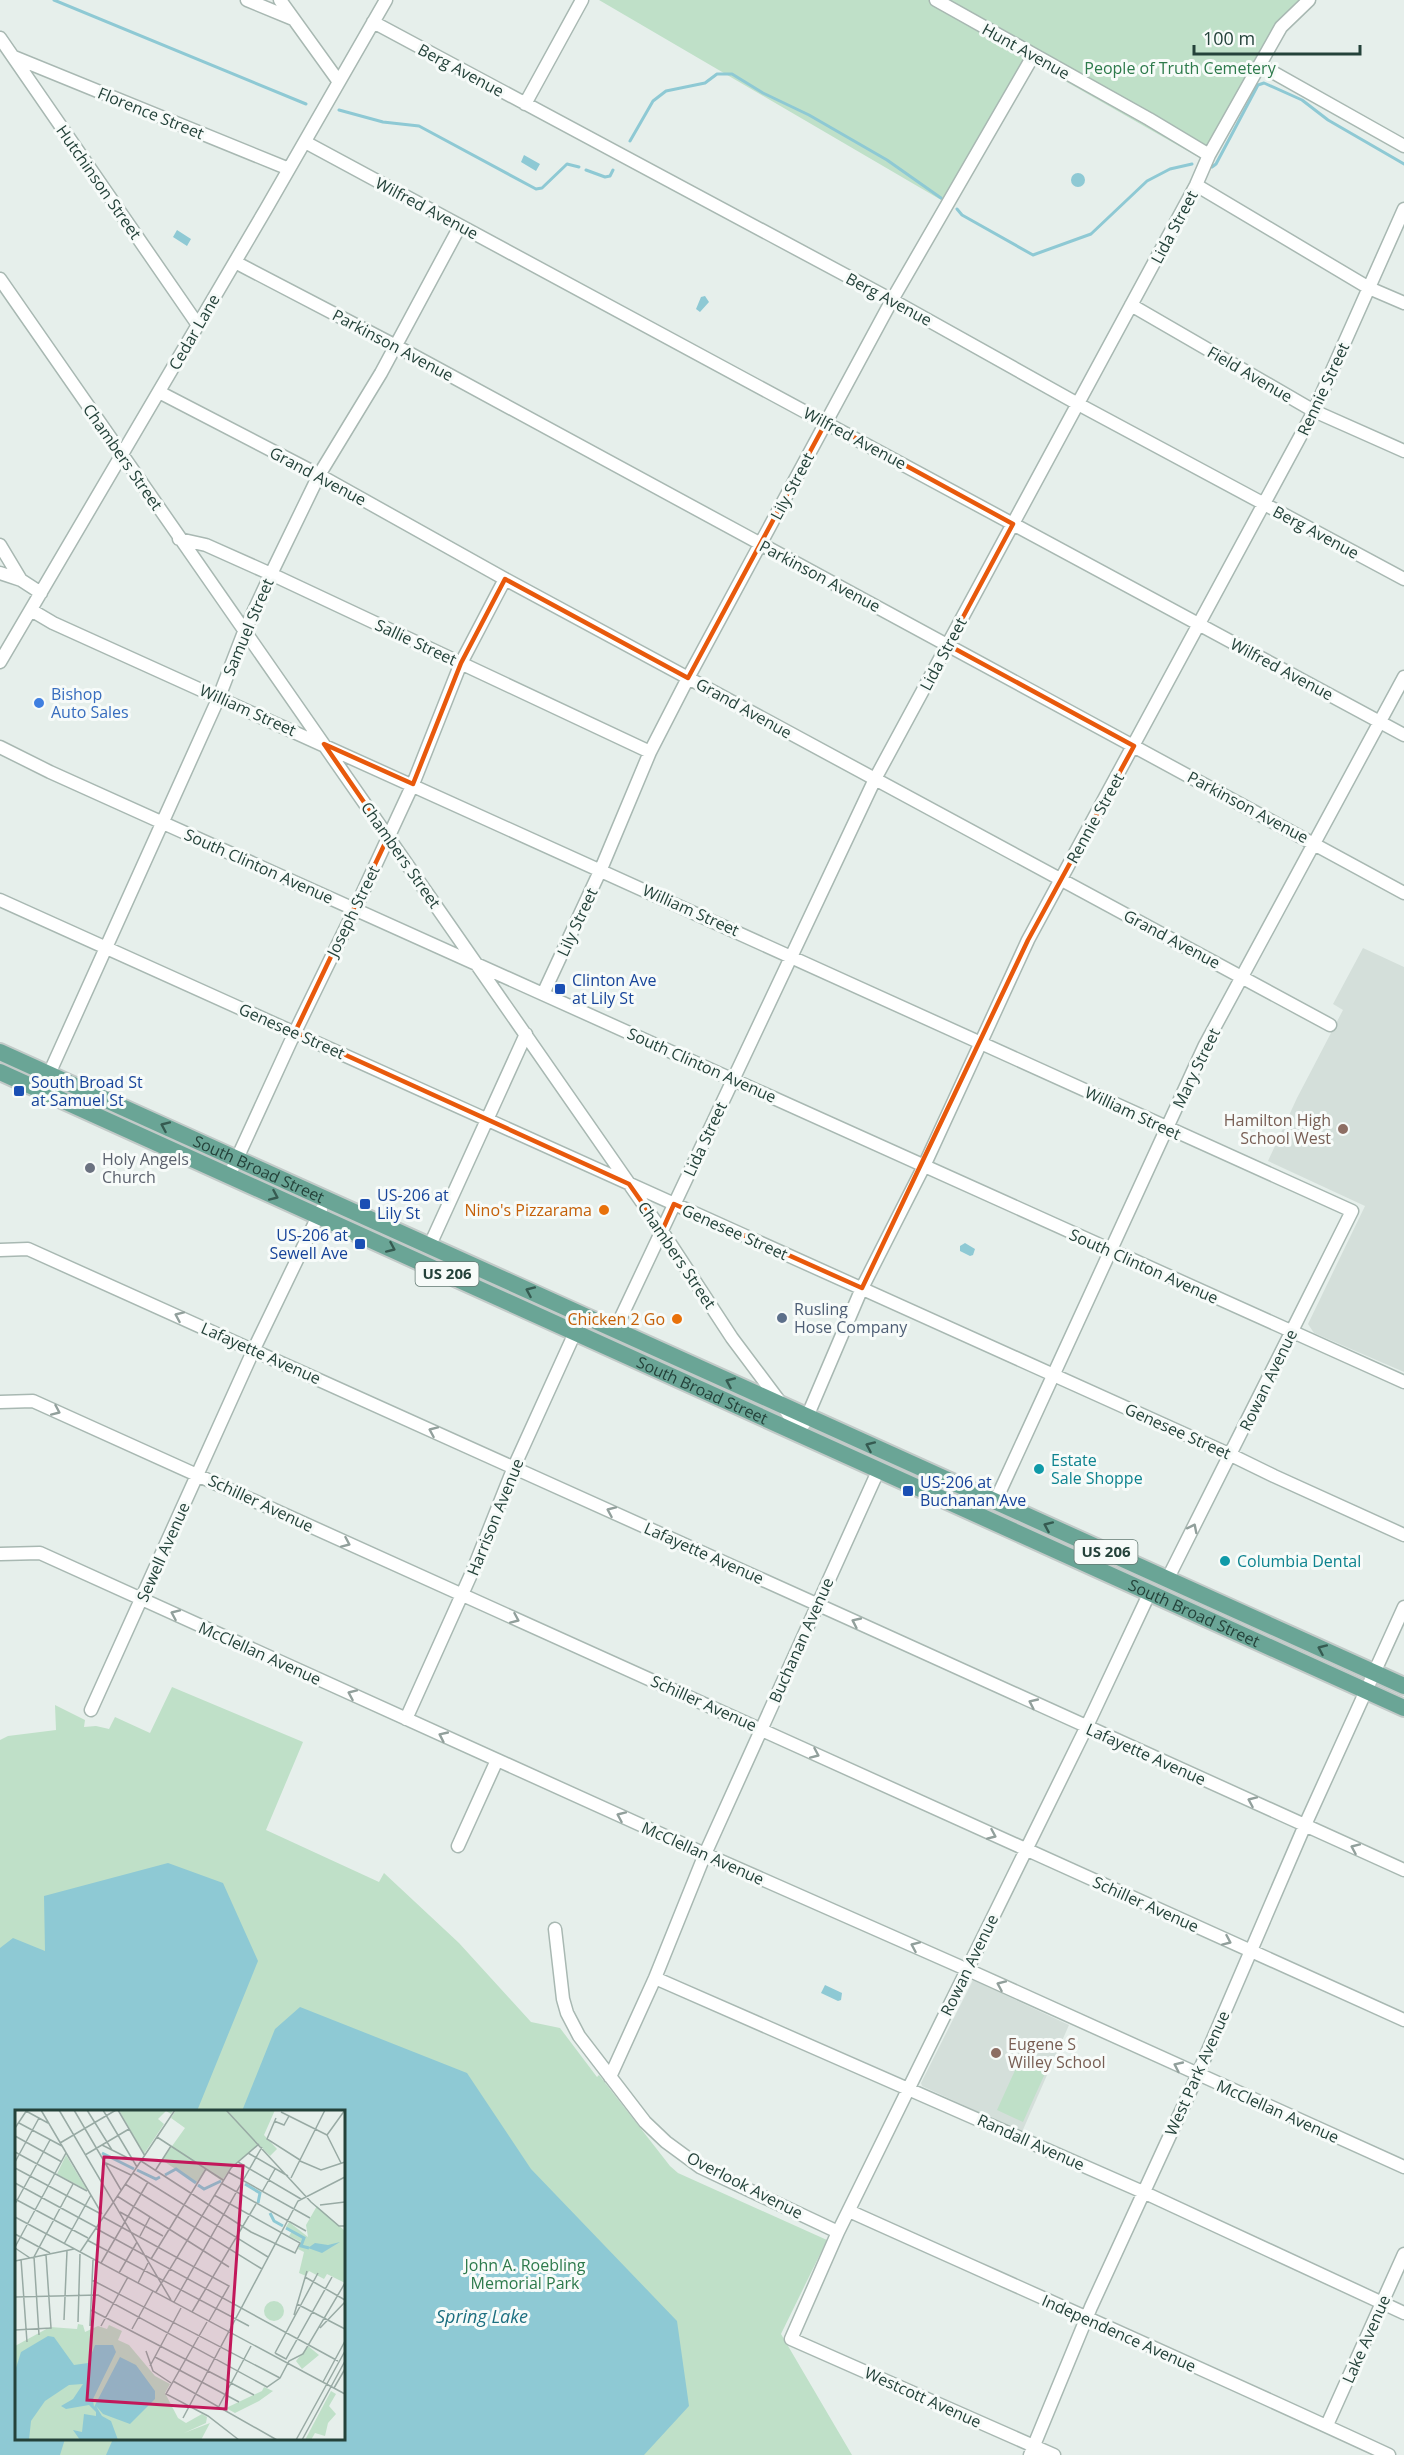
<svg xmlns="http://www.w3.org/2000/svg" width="1404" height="2455" viewBox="0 0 1404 2455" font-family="'Open Sans',sans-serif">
<rect width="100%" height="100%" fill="#e6efeb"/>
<path fill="#d4dfda" d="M1363 948 1404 967V1372L1314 1333 1308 1324 1365 1206 1268 1161 1297 1098 1343 1010 1333 1004Z
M973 1980 1069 2025 1022 2132 922 2086 921 2083Z"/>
<path fill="#bfe0c8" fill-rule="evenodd" d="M599 0H1306L1286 19 1207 162 1030 61 948 204Z
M172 1687 303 1742 266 1830 379 1882 384 1873 459 1943 531 2022 560 2028 597 2077 599 2075 670 2166 678 2173 827 2240 781 2334 852 2455H0V1740L8 1736 56 1730 55 1705 85 1720 84 1727 96 1726 109 1729 115 1717 150 1733ZM16 2112H344V2438H16Z
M1022 2055 1048 2067 1023 2122 997 2110Z"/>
<path fill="#8ec9d4" d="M524 155 540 164 536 171 521 162Z
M1071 180a7 7 0 1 1 14 0a7 7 0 1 1-14 0Z
M177 230 191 239 187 246 173 237Z
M705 296 709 302 700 312 696 309 701 297Z
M965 1243 975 1249 973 1255 970 1256 960 1251V1246Z
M168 1863 223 1883 258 1961 197 2111 16 2112V2438L65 2439 60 2455H0V1948L13 1938 45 1951 44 1896Z
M825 1985 842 1993 841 2000 838 2001 821 1993Z
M300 2007 467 2073 531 2169 677 2321 689 2406 644 2455H106L113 2439 344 2438V2112L242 2111 275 2029Z"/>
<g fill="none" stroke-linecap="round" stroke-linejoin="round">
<path stroke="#8ec9d4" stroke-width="3" d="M54 0 306 104
M339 110 383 122 419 126 536 189 542 188 567 164 579 167
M630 141 653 101 666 91 705 83 717 74H732L763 93 809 115 887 160 941 198
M1212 167 1216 164 1258 85 1264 83 1302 100 1328 120 1404 164
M586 170 605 177 610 176 613 170
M957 209 962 215 1033 255 1091 234 1147 181 1170 169 1192 164"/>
<defs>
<path id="minor" d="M247 0 293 19
M280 0 339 82
M936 0 1149 119 1209 155
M373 22 892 300 1078 404 1404 579
M0 38 198 325
M14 57 289 169
M1260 65 1404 146
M525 104 582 0
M305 142 1404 735
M1196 185 1369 288 1404 303
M235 262 396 346 1404 893
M0 279 662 1231 732 1338 783 1406 800 1433
M1131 305 1314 411 1404 451
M159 392 319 475 505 579 1330 1025
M179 539 206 545 271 574 650 752
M0 545 21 580
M0 573 21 580 41 593
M31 610 53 623 1352 1211 1167 1580
M0 662 266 209 386 0
M0 747 50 772 1404 1382
M0 900 1231 1455 1274 1476 1404 1535
M543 994 601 869 650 752 688 678 892 300 1033 56
M49 1074 219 697 244 632 271 574 319 475 381 373 460 226
M229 1176 295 1032 355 909 413 784 461 663 505 579
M430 1245 526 1034
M0 1250 28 1249C488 1452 945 1664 1404 1870
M615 1330 875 779 1196 185 1209 155 1281 27 1309 0
M0 1402 33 1401 1404 2020
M804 1424 862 1288 924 1166 1028 940 1314 411 1404 209
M995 1502 1205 1045 1404 677
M0 1554 40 1553 705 1854 968 1970 1404 2167
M91 1710 254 1349 321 1210
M406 1719 473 1570 514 1467 583 1315
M458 1846 497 1760
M555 1929 563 1999 567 2013 579 2036 645 2122 666 2142 700 2167 838 2232
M655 1978 1143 2192 1404 2313
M610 2077 655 1978 705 1854 879 1469
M849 2211C1029 2292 1210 2372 1389 2455
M1327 2425 1404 2254
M1030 2455 1091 2307 1194 2083 1305 1825 1404 1607
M1054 2455 791 2339 838 2232 1086 1728 1150 1592"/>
<g id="major">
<path id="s1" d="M0 1052 1404 1686"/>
<path id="s2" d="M0 1072 1404 1708"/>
</g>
</defs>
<use href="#minor" stroke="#a8b8b2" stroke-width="15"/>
<use href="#major" stroke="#c2cac8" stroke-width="20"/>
<use href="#minor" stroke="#fff" stroke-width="12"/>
<use href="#major" stroke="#6aa596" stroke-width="16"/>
</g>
<defs><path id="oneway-chevron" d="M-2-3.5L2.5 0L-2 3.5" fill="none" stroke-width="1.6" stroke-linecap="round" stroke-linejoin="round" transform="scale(1.5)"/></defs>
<g stroke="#365b51">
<use href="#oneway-chevron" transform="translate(165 1126) rotate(-156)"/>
<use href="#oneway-chevron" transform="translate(274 1196) rotate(24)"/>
<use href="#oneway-chevron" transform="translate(391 1248) rotate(24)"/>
<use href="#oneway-chevron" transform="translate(530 1291) rotate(-156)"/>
<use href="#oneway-chevron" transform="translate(730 1382) rotate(-156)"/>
<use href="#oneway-chevron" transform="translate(870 1446) rotate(-156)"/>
<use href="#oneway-chevron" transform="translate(1048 1526) rotate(-156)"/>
<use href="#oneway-chevron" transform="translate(1322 1649) rotate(-156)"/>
</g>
<g stroke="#92a09c">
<use href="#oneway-chevron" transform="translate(179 1316) rotate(-156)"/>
<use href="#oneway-chevron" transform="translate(56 1411) rotate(24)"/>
<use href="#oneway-chevron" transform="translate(433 1431) rotate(-156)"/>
<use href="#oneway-chevron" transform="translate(611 1511) rotate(-156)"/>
<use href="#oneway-chevron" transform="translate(1193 1528) rotate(-63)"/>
<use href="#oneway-chevron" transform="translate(346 1543) rotate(24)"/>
<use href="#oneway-chevron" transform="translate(175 1614) rotate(-156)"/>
<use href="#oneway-chevron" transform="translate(515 1619) rotate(24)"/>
<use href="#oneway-chevron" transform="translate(856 1622) rotate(-155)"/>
<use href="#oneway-chevron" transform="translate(352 1694) rotate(-156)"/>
<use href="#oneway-chevron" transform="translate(1033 1703) rotate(-155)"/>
<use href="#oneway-chevron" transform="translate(443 1736) rotate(-155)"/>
<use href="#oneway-chevron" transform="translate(815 1754) rotate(24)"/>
<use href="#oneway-chevron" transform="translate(1252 1801) rotate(-156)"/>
<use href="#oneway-chevron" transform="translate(621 1816) rotate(-156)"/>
<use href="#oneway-chevron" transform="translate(992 1835) rotate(24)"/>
<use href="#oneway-chevron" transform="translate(1355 1848) rotate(-156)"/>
<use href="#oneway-chevron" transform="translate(1227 1941) rotate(24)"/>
<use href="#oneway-chevron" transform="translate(915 1946) rotate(-156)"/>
<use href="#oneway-chevron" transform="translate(1001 1985) rotate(-156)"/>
<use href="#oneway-chevron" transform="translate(1178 2066) rotate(-155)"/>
</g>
<path fill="none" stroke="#e8590c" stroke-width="4.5" stroke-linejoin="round" d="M826 422 1013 524 948 645 1134 746 1028 940 862 1288 674 1204 662 1231 629 1184 295 1032 388 837 324 744 413 784 461 663 505 579 688 678Z"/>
<circle fill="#3f7fe0" stroke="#f7fbf9" stroke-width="2" cx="39" cy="703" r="6"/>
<g fill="#1a4fb4" stroke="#f7fbf9" stroke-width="2">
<rect x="554" y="983" width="12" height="12" rx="3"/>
<rect x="13" y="1085" width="12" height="12" rx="3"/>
<rect x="359" y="1198" width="12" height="12" rx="3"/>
<rect x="354" y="1238" width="12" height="12" rx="3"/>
<rect x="902" y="1485" width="12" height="12" rx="3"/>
</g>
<g fill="#8d6e63" stroke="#f7fbf9" stroke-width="2">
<circle cx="1343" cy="1129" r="6"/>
<circle cx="996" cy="2053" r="6"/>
</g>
<circle fill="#6b7280" stroke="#f7fbf9" stroke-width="2" cx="90" cy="1168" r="6"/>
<g fill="#e8710a" stroke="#f7fbf9" stroke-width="2">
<circle cx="604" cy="1210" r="6"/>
<circle cx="677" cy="1319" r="6"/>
</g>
<circle fill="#5c6f8a" stroke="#f7fbf9" stroke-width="2" cx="782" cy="1318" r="6"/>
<g fill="#0f9aa8" stroke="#f7fbf9" stroke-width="2">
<circle cx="1039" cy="1469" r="6"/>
<circle cx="1225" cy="1561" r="6"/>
</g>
<g text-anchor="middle" stroke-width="6" stroke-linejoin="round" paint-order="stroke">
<g fill="#f7fbf9" stroke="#637a73" stroke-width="1.5">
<rect x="415.5" y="1262" width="63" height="24" rx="4.5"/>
<rect x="1074.5" y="1540" width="63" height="24" rx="4.5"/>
</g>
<g font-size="15" font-weight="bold" fill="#24423a">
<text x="447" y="1279">US 206</text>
<text x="1106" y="1557">US 206</text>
</g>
<g font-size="16" fill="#24423a" stroke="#f7fbf9">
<text transform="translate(1026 51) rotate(29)" y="6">Hunt Avenue</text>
<text transform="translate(461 70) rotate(28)" y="6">Berg Avenue</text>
<text transform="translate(151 113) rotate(22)" y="6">Florence Street</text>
<text transform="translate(99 182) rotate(55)" y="6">Hutchinson Street</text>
<text transform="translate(427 208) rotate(28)" y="6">Wilfred Avenue</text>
<text transform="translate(1174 227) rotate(-62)" y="6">Lida Street</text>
<text transform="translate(889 299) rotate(28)" y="6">Berg Avenue</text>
<text transform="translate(194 332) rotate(-60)" y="6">Cedar Lane</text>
<text transform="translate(393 345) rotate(28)" y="6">Parkinson Avenue</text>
<text transform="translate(1250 374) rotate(30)" y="6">Field Avenue</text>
<text transform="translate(1323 389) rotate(-65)" y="6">Rennie Street</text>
<text transform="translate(855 438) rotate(28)" y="6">Wilfred Avenue</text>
<text transform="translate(123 457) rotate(55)" y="6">Chambers Street</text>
<text transform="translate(318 476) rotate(28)" y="6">Grand Avenue</text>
<text transform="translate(792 486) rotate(-62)" y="6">Lily Street</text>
<text transform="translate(1316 532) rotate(28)" y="6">Berg Avenue</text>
<text transform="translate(820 576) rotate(28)" y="6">Parkinson Avenue</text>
<text transform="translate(248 627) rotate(-67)" y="6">Samuel Street</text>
<text transform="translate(416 642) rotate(25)" y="6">Sallie Street</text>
<text transform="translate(943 654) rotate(-62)" y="6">Lida Street</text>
<text transform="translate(1282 669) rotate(28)" y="6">Wilfred Avenue</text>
<text transform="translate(744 708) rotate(29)" y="6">Grand Avenue</text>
<text transform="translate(248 710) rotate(24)" y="6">William Street</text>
<text transform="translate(1248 807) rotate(28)" y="6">Parkinson Avenue</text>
<text transform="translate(1095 818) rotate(-61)" y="6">Rennie Street</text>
<text transform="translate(401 855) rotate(55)" y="6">Chambers Street</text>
<text transform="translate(259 866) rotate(24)" y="6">South Clinton Avenue</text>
<text transform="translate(691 910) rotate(24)" y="6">William Street</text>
<text transform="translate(353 911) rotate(-64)" y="6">Joseph Street</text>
<text transform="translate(577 922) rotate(-65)" y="6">Lily Street</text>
<text transform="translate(1172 939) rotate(28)" y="6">Grand Avenue</text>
<text transform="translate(292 1031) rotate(24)" y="6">Genesee Street</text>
<text transform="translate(702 1065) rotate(24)" y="6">South Clinton Avenue</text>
<text transform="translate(1196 1068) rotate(-64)" y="6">Mary Street</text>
<text transform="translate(1133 1113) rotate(25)" y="6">William Street</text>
<text transform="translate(705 1139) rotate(-65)" y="6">Lida Street</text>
<text dy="6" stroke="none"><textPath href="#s1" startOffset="284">South Broad Street</textPath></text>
<text transform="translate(735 1232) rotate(24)" y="6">Genesee Street</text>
<text transform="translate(677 1255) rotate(56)" y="6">Chambers Street</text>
<text transform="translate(1144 1266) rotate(24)" y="6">South Clinton Avenue</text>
<text transform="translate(261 1353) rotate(24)" y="6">Lafayette Avenue</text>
<text transform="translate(1268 1380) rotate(-64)" y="6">Rowan Avenue</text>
<text dy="6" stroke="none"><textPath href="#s2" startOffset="771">South Broad Street</textPath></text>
<text transform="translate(1178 1431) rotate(24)" y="6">Genesee Street</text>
<text transform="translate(261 1503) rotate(25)" y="6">Schiller Avenue</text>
<text transform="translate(495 1517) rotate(-68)" y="6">Harrison Avenue</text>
<text transform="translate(163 1552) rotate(-66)" y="6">Sewell Avenue</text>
<text transform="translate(704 1553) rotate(24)" y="6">Lafayette Avenue</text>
<text dy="6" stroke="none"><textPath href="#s2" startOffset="1311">South Broad Street</textPath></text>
<text transform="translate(801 1640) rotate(-66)" y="6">Buchanan Avenue</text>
<text transform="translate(260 1653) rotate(24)" y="6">McClellan Avenue</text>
<text transform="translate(704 1703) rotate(24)" y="6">Schiller Avenue</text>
<text transform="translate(1146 1754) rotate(24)" y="6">Lafayette Avenue</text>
<text transform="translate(703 1853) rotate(24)" y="6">McClellan Avenue</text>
<text transform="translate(1146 1904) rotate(24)" y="6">Schiller Avenue</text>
<text transform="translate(969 1965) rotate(-64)" y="6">Rowan Avenue</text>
<text transform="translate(1197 2073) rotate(-66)" y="6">West Park Avenue</text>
<text transform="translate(1278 2111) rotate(24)" y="6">McClellan Avenue</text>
<text transform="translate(1031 2142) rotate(24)" y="6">Randall Avenue</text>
<text transform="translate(745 2185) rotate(27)" y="6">Overlook Avenue</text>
<text transform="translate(1119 2333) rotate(24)" y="6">Independence Avenue</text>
<text transform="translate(1366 2339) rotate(-66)" y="6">Lake Avenue</text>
<text transform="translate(923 2397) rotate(24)" y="6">Westcott Avenue</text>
</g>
<g font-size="16" fill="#2d7a4b" stroke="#f7fbf9">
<text x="1180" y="74">People of Truth Cemetery</text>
<text x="525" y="2271">John A. Roebling<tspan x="525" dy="18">Memorial Park</tspan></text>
</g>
<g font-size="16" fill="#366cbe" stroke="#f7fbf9" text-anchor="start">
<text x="51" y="700">Bishop<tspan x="51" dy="18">Auto Sales</tspan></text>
</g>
<g font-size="16" fill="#164399" stroke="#f7fbf9" text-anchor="start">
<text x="572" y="986">Clinton Ave<tspan x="572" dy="18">at Lily St</tspan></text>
<text x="31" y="1088">South Broad St<tspan x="31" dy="18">at Samuel St</tspan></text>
<text x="377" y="1201">US-206 at<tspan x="377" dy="18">Lily St</tspan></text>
<text x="348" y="1241" text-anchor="end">US-206 at<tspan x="348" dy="18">Sewell Ave</tspan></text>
<text x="920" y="1488">US-206 at<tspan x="920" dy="18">Buchanan Ave</tspan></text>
</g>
<g font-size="16" fill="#785e54" stroke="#f7fbf9" text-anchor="end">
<text x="1331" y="1126">Hamilton High<tspan x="1331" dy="18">School West</tspan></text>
<text x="1008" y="2050" text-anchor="start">Eugene S<tspan x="1008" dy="18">Willey School</tspan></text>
</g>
<g font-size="16" fill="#5b616d" stroke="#f7fbf9" text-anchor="start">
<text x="102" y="1165">Holy Angels<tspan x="102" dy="18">Church</tspan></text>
</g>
<g font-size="16" fill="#c56008" stroke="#f7fbf9" text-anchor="end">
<text x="592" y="1216">Nino's Pizzarama</text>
<text x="665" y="1325">Chicken 2 Go</text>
</g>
<g font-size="16" fill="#4e5e75" stroke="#f7fbf9" text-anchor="start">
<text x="794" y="1315">Rusling<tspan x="794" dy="18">Hose Company</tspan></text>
</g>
<g font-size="16" fill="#0d838f" stroke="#f7fbf9" text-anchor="start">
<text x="1051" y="1466">Estate<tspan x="1051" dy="18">Sale Shoppe</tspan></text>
<text x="1237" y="1567">Columbia Dental</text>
</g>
<g font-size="18" font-style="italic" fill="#1c6f80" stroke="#f7fbf9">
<text x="482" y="2323">Spring Lake</text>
</g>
</g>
<g transform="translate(15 2110)">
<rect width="330" height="330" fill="#e6efeb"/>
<path d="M104 0H158L156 4 151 1 143 9 149 14 129 44ZM161 0H260L249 25 262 39 255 46 244 35 216 57 207 71 191 60 181 73 147 50 170 18 156 8ZM51 45 72 80 42 64ZM302 96 330 121V173L312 164 309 169 294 161 291 166 284 163 289 142 283 139 286 132 274 126 277 121 271 117 274 112 293 127 291 115ZM249 201a10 10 0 1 1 20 0a10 10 0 1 1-20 0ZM63 214 68 215 70 222 83 216 92 219 94 215 107 221 103 230 114 235 140 266 155 274 150 283 163 308 171 313 187 304 192 307 191 313 169 323 195 313 186 330H0V236L35 217 62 219ZM293 236 304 245 287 259 281 251ZM249 277 258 281 244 291 220 303 211 298 247 281ZM316 281 321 284 314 296 321 304 313 313 310 326 300 323 296 330H290Z" fill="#bfe0c8"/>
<path d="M325 132 307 143 293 138 300 133 313 135ZM33 226 39 227 59 255 73 253 80 235H98L101 242 78 289 79 297 105 247 121 255 140 281V289L115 314 88 304 81 296 87 306 96 311 103 330H65L58 320 67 322 69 304 81 306V302L74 295 51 299 46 296 58 289 68 274 54 275 30 291 16 311 14 330H0V261L6 242Z" fill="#8ec9d4"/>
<path fill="none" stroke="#8ec9d4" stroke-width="3" d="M87 43 119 59M122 60 141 69 145 67M150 65 161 59 181 73M230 74 245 83 243 93M183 75 189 79 206 71M255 103 259 111 268 116M271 118 289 128 286 136 294 138"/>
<path fill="none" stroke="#98aaa4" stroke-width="1.5" d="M26 0 87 104M44 0 156 190M59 0 106 80M72 0 97 40M88 0 122 57M103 0 130 46M211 0 296 92 324 116H330M11 1 33 13M266 2 312 25M261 8 252 29 285 50M259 11 269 15 274 6M4 13 47 36M0 18 12 0M312 25 326 53M312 25 330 0M0 26 47 52M142 27 208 70M45 33 101 0M87 35 117 50M0 42 72 81M233 43 273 66M70 45 114 19M126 51 236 122 280 143 285 133 199 85M285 51 306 60 330 52M0 52 24 8M223 52 286 89M91 53 116 65M0 58 86 104M140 61 156 36M213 62 295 108M118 63 253 147M276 68 310 0M0 73 81 117M206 73 291 121M110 74 247 159M247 82 260 59M102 86 214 157M0 89 73 128M0 94 35 30M305 95 330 92M105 102 148 126M0 107 330 284M88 107 214 176 194 211M80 118 323 251M0 124 35 143M125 126 135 107M72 130 234 216M49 134 76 85M0 137 51 43M0 138 15 148M65 142 160 0M6 149 12 232M136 149 191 59M0 151 59 139M86 153 133 72M104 163 122 132M290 167 330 190M77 170 265 268M123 173 133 153M141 182 216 58 244 34M0 187 83 185 252 277 265 268 274 251 288 244 330 173M159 192 247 37M282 194 330 219M76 200 239 285M177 202 241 94M279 205 292 161M49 210 52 141M63 212 65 144M192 212 151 284 193 306 224 330M75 216 78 150M86 216 113 167M305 218 330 192M117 219 138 181M0 220 36 218 31 145M24 225 19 147 58 74M131 241 138 261 156 273M260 243 271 249 317 167M260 243 303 163M140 247 224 292M135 256 166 198M158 271 262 330M308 272 330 231M319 278 330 259M204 296 236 236M168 308 283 91 330 67M281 330 330 241M287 330 330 251"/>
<path fill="#c2185b" fill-opacity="0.15" stroke="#c2185b" stroke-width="3" d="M89 47 228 56 211 299 72 290Z"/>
<rect width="330" height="330" fill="none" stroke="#24423a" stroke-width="3"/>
</g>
<path d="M1194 45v9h166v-9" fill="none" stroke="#24423a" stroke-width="3"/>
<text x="1203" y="45" font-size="18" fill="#24423a" stroke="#f7fbf9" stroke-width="4.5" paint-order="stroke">100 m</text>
</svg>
